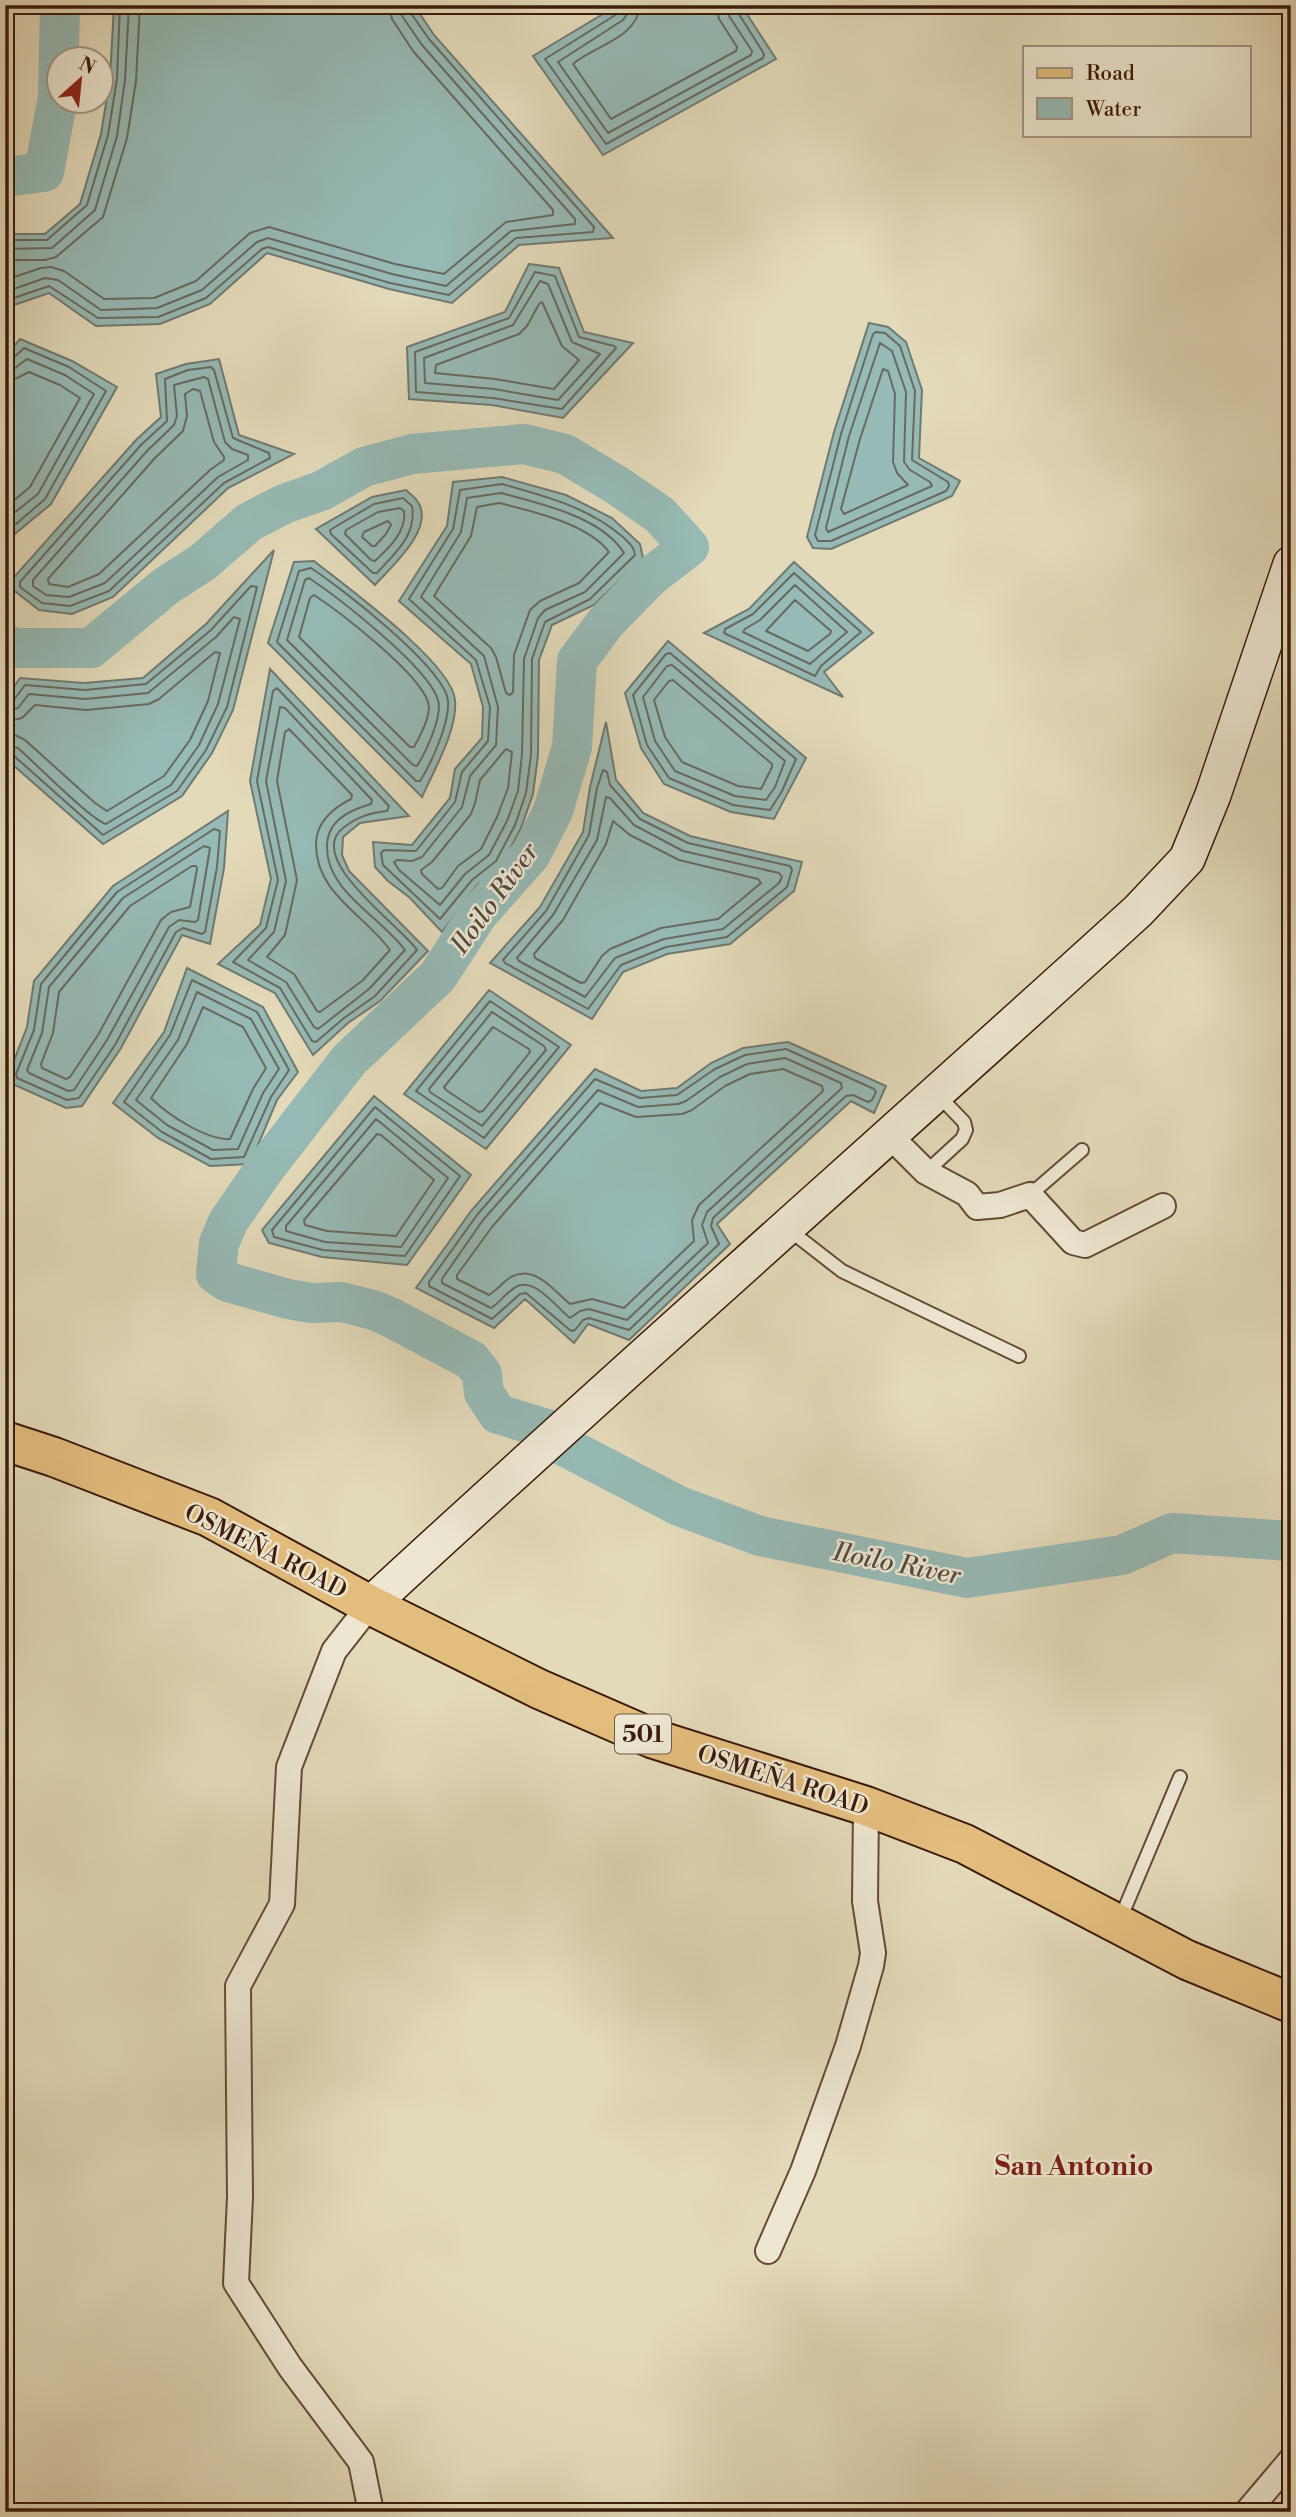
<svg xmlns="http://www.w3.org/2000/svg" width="1296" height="2517" viewBox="0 0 1296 2517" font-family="'Libre Bodoni',serif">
<rect width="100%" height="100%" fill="#e3dab9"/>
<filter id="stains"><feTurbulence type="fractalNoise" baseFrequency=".00286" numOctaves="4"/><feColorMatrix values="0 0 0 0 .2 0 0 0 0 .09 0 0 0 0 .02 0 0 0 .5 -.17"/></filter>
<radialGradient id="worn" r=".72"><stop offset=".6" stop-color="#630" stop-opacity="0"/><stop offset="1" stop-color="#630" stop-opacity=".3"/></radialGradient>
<path fill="#96bab5" stroke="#717a71" stroke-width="2" d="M114 5H414L434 35 613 238 519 245 452 303 389 289 267 253 210 304 160 324 96 326 49 293 5 308V234H45L80 204 101 134 110 79Z
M618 5H741L776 59 603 155 533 56Z
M529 264 559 268 584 332 633 343 563 418 492 405 409 399 407 347 505 312Z
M869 323 888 327 906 342 922 390 919 458 960 481 952 496 831 549 813 548 807 537 834 432Z
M20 339 72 361 117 387 51 504 10 538 5 503V357Z
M219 359 239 435 294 454 228 488 113 597 72 614 39 610 7 585 136 440 161 417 156 374 186 364Z
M502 477 566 495 612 518 640 544 643 558 594 605 552 625 539 660 538 755 533 794 521 828 501 866 477 885 442 932 410 898 388 881 375 867 373 842 412 845 450 798 455 769 482 738 483 707 471 664 399 601 447 526 453 482Z
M406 490C409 493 416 498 418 502 435 529 391 567 375 585L316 529 372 497Z
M274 550 233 710 212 753 182 796 103 844 5 758V700L20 678 84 683 143 678 206 624Z
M314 561C344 585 452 663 455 700 458 729 434 770 422 797L268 643 294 562Z
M794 562 873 633 824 672 843 697 704 633 749 609Z
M668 641 806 758 774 819 731 812 664 784 641 748 625 693Z
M270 669 409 816 360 823 343 837 342 855 349 871 428 951 380 1001 348 1023 313 1055 275 993 218 964 260 925 271 879 250 781Z
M606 722 616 780 643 813 690 836 802 862 794 891 730 944 667 954 623 972 592 1019 490 963 540 907 583 832 590 787Z
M228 811 224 868 210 944 182 935 121 1048 82 1106 66 1108 6 1081 27 1027 34 981 113 886Z
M187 968 263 1007 298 1072 277 1100 250 1164 210 1166 158 1138 113 1103 164 1032Z
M489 990 571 1045 486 1149 404 1094Z
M788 1042 886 1086 874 1113 851 1101 717 1224 730 1244 629 1340 588 1324 574 1343 525 1299 494 1328 416 1288 471 1211 595 1069 641 1091 677 1088 711 1063 743 1048Z
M374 1096 471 1175 407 1265 322 1257 269 1243 262 1230Z"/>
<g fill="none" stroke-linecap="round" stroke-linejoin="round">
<path stroke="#686a60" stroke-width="2" d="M620 5 617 14 545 59 606 144 763 58 764 54 737 11 736 5
M629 5 628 13 623 20 558 62 608 133 751 55 752 51 729 16 727 5
M640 5C638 38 593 46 573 64L611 119 736 51 737 47 719 19 716 5
M5 240H47L87 205 108 135 117 79 120 5
M5 249 52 248 95 210 117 136 125 80 129 5
M5 260H45L56 257 103 217 127 138 136 81 140 5
M535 272 555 276 579 337 614 346 616 348 562 409 493 398 416 392 415 352 509 318Z
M5 280 41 268 51 267 64 271 104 299 154 298 196 281 250 233 269 227 395 264 444 274 506 222 553 215V210L413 51 392 19 389 5
M540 281 548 284 572 342 600 354 558 400 494 389 425 383 424 358 513 325Z
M5 292 45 278 58 280 101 310 157 308 202 290 257 242 268 238 392 274 446 286 511 231 575 224V219L422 45 402 16 400 5
M5 301 49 286 98 318 158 317 206 298 262 249 268 247 390 283 449 295 516 238 593 232 594 227 429 39 410 12 409 5
M542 302 562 346 579 360 554 389 495 379 435 373 436 365 519 334 527 326 539 304Z
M876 332 885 333 900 346 915 391 912 460 948 482 949 486 946 491 831 541H818L815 535 841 434 873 334Z
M880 343 892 351 906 392 904 462 910 470 930 482 932 486 828 532 826 528 849 436Z
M5 360 12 359 24 348 69 367 106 391 45 499 16 524 5 522
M211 367 214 370 233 438 269 453 270 458 224 483 109 591 70 606 42 603 20 587V582L141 445 167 421 165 379 188 370Z
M5 369 15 368 27 359 65 375 94 394 38 494 14 513H5
M883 369 888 371 895 394 893 462 897 473 908 485 844 514 841 509 860 439Z
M204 377 208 379 225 442 232 449 248 455V460L218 477 105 583 69 597 46 595 33 586V580L147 451 174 425 177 416 174 385Z
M5 380 17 378 29 372 60 385 80 398 30 487 12 502 5 503
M193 389 200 391 214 442 224 457V460L210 470 99 574 68 587 49 584 48 579 155 458 183 431 187 416 185 394Z
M502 484C545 496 588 507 623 537 629 543 634 546 635 555L590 599 545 622 532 659 531 755 526 793 515 825 496 861 472 880 440 919 383 865 381 853 384 850 416 851 455 802 462 772 488 741 490 707 476 660 409 599 453 529 460 490Z
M501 493C539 503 602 517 624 553L585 592 545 610 538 618 524 659 522 754 518 791 507 821 489 855 465 874 440 905 399 870 394 862 397 860 412 861 422 857 462 807 470 776 496 745 498 707 484 656 421 597 461 532 467 498Z
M403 498 412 506C417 535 395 553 377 573H373L331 534 330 530 374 504Z
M499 503C532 511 588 524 609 552L579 583 540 601 530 610 514 655 513 692 510 695 506 693 496 657 491 648 434 596 471 536 477 507Z
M400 508 404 511C407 531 389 548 375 561L371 560 345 534 346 530 378 512Z
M388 521 391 525 386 534 375 546H372L362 537 364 532Z
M311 568C340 587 445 668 448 701 450 722 431 764 420 781H416L277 642 299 571Z
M794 573 861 632 821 666 815 676 724 633 725 629 753 614Z
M309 578C339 598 429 668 438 700 443 715 426 752 417 766L413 765 287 640 305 580Z
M795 585 847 632 810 664 743 632 745 629 760 620Z
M314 595C340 612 419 673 428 702 432 715 420 736 414 747H410L299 637 310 598Z
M795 600 831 631 830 634 808 651 766 631Z
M670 653 796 759 782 791 770 810 733 805 669 778 647 745 633 695 666 654Z
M672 665 785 761 775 787 766 800 735 796 675 771 655 741 643 697 667 666Z
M673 680 772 764V767L761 789 738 786 682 762 665 737 654 700 669 681Z
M277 688 389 806 387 811C369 813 357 817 343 828 304 859 401 926 417 950L375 996 344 1018 316 1042 312 1041 280 988 233 962 266 928 278 880 257 781 273 691Z
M5 703 13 701 25 685 85 690 146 684 211 630 251 586 257 587 227 707 206 750 177 791 103 835 13 755 5 753
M280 707 285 708 372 800 371 804C350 810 328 820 327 845 325 891 380 916 405 950L369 989 318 1029 314 1027 286 982 248 960 274 932 286 881 266 781Z
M5 712 18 708 29 694 85 699 148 693 216 637 234 617 240 619 218 704 199 745 171 785 106 824C90 819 35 763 18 748L5 745
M5 722 22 718 35 705 86 710 149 704 159 699 215 652 220 653 208 701 190 740 164 776 107 811 95 803 25 740 15 735 5 734
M289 729 352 795 351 799C333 808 317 821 316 843 315 893 364 914 390 950L362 981 320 1012 317 1011 294 974 267 957 285 935 297 880 277 781 285 732Z
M506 749 512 752 508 788 497 817 481 849 458 866 442 888 438 889 422 874 421 870 432 862 471 814 475 803 480 780Z
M603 770 607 772 610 785 640 819 688 843 790 866 792 870 787 887 727 937 666 947 621 965 588 1009 505 963 503 960 546 911 589 835 597 788Z
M606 797 610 798 634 825 683 851 779 873 782 877 779 883 723 929 664 939 615 958 585 997 519 961 517 958 553 915 597 840Z
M613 821 630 835 679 860 758 879 761 883 718 919 661 928 610 949 602 956 585 982 581 983 535 958 534 954 563 920 606 844Z
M214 829 220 831 217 867 205 932 202 934 183 928 176 932 115 1045 79 1098 67 1100 17 1078 16 1074 34 1030 41 984 117 892Z
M204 846 210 848 198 920 195 922 179 920 169 927 107 1040 74 1090 68 1091 29 1073 27 1070 42 1033 49 987 123 898Z
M192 866H196L197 869 190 907 171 912 161 920 98 1035 70 1077 66 1079 42 1068 41 1064 53 1033 59 992 130 906Z
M192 980 257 1012 289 1070 271 1097 244 1157 211 1159 162 1132 124 1102 170 1035Z
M197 992 251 1019 279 1069 263 1093 238 1149 213 1150 167 1125 136 1100 178 1040Z
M490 1001 559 1047 484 1138 416 1091Z
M203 1007 243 1027 266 1068 253 1089 230 1139C206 1140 168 1115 151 1098L187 1044Z
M492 1012 544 1046 546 1050 482 1126 430 1092 429 1089Z
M493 1027 529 1049 530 1052 483 1111 479 1112 446 1090 444 1087Z
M786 1049 874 1089 876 1092 872 1100 868 1102 853 1095 846 1096 713 1218 711 1226 719 1244 629 1330 589 1318 583 1320 575 1330 571 1331 526 1293 520 1294 492 1319 429 1286V1282L477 1215 595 1079 640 1098 677 1095 715 1069 745 1055Z
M785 1058 841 1083 842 1088 707 1212 702 1225 708 1243 627 1320 589 1309 580 1311 570 1318C557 1308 534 1276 516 1287 506 1292 500 1303 491 1308L442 1283V1279L483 1220 598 1090 638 1107 678 1104 686 1101 720 1077 747 1064Z
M783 1069 822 1086 823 1091 699 1205 692 1220 694 1241 624 1308 592 1299 570 1304C554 1291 535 1264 511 1277 503 1282 497 1290 489 1295L457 1279V1275L492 1227 600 1103 636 1117 682 1114 692 1110 725 1086 750 1074Z
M375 1107 460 1176 405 1256 323 1250 274 1237 272 1230Z
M376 1119 448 1178 401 1247 325 1242 286 1231V1226Z
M377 1134 381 1135 434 1180 396 1236 327 1231 305 1225 304 1220Z"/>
<path stroke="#96bab5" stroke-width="40" d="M5 177 44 172 58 97 60 5
M5 644 17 648H91L166 586 203 562 249 522 284 504 321 491 364 467 412 454 524 444 565 454 618 486 660 515 689 547 650 577 606 622 577 661 572 747 553 811 531 854 478 914 438 976 349 1060 263 1171 228 1222 219 1243 216 1274 228 1282 288 1299 311 1303 342 1302 373 1310 388 1316 471 1360 482 1374 484 1393 498 1414 547 1429
M560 1444 679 1506 760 1536 967 1578 1122 1555 1172 1533 1291 1541"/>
<defs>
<path id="lane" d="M926 1172 962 1139 966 1130 964 1122 938 1095
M1030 1195 1082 1150
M788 1229 842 1271 1019 1356
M1119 1922 1180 1777"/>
<path id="street" d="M890 1136 926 1172 967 1194 977 1207 1000 1205 1030 1195 1073 1242 1085 1245 1163 1206
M370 1605 334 1651 289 1767 282 1904 238 1986 240 2197 236 2283 290 2367 361 2462 371 2512
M768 2251 803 2171 848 2046 871 1966 873 1953 865 1901 866 1806
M1247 2512 1291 2460"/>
<path id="secondary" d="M370 1605C623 1371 883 1143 1138 911L1187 859 1213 795 1291 564"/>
<path id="primary" d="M5 1441 54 1457 209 1517 370 1605 539 1689 654 1739 866 1806 965 1844 1187 1960 1291 2003"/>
</defs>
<use href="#lane" stroke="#644b36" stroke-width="16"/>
<use href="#street" stroke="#644b36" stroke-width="28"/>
<use href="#secondary" stroke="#3a1b0b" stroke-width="38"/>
<use href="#primary" stroke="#3a1b0b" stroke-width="42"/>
<use href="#lane" stroke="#ede7d2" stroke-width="12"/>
<use href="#street" stroke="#ede7d2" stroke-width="24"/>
<use href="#secondary" stroke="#ede7d2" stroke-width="35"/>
<use href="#primary" stroke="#e2bd7c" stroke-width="38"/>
</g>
<g text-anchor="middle" stroke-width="5" stroke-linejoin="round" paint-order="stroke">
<rect fill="#ede7d2" stroke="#705847" stroke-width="2" x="615" y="1714.5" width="56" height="39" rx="5"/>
<g font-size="23" font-weight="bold" fill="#3a1b0b">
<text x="643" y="1742">501</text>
</g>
<g font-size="24" fill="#3a1b0b" stroke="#ede7d2">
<text transform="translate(266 1551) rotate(27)" y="8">OSMEÑA ROAD</text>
<text transform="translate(783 1780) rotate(18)" y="8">OSMEÑA ROAD</text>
</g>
<g font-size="26" font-style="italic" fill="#564b3e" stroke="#ede7d2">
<text transform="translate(494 898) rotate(-54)" y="9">Iloilo River</text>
<text transform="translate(897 1563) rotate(11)" y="9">Iloilo River</text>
</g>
<g font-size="28" font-weight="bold" fill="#7a1f14" stroke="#ede7d2">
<text x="1074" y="2175">San Antonio</text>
</g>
</g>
<rect width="1296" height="2517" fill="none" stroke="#e3dab9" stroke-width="28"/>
<rect x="7" y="7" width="1282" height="2503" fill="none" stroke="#3a1b0b" stroke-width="3.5"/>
<rect x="14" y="14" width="1268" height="2489" fill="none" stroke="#3a1b0b" stroke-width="2"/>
<rect x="1023" y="46" width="228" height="91" fill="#ede7d2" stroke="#a59582" stroke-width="2"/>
<rect x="1037" y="68" width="35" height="10" fill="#e2bd7c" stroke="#a59582" stroke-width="2"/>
<text x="1086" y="80" font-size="21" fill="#3a1b0b">Road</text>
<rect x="1037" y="98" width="35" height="21" fill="#96bab5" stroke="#a59582" stroke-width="2"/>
<text x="1086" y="116" font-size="21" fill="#3a1b0b">Water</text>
<g transform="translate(80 80) rotate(27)"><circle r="33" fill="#ede7d2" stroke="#a59582" stroke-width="2"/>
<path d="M0-5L12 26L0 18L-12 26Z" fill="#8f2418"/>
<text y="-10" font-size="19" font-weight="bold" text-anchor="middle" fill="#3a1b0b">N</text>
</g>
<rect width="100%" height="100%" filter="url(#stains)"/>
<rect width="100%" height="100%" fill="url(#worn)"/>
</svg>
